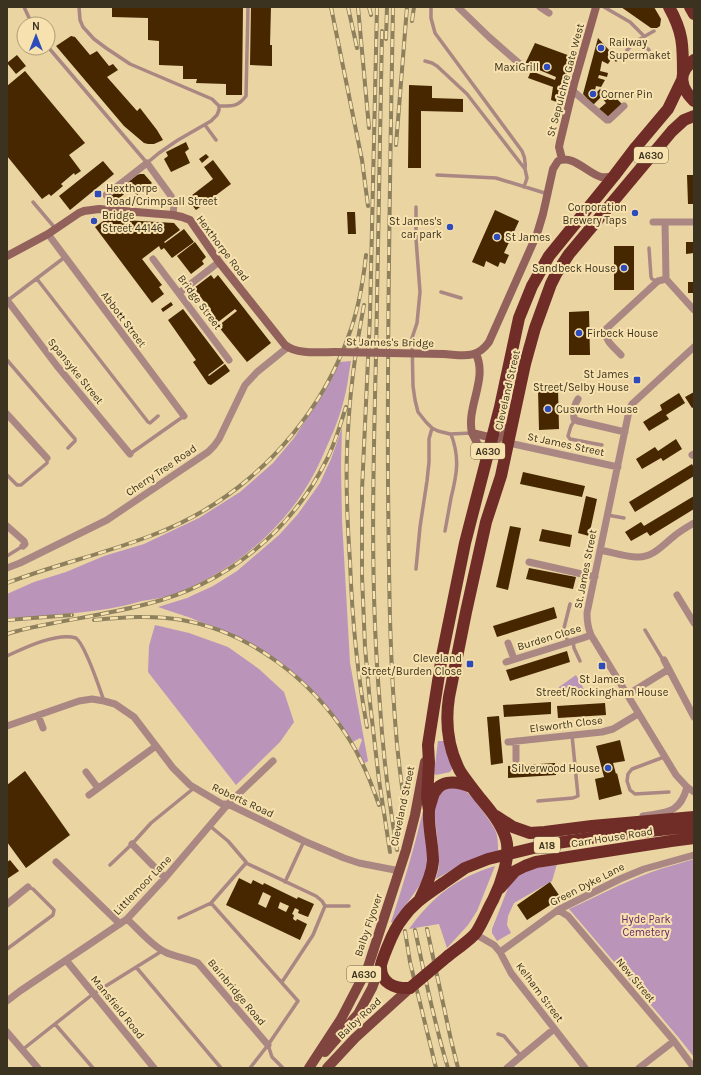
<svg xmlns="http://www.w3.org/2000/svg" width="701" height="1075" viewBox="0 0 701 1075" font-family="Karla,sans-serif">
<rect width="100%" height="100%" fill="#e9d4a2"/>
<path fill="#bb94ba" d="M351 361C349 371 348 382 346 391 342 410 335 429 327 446 320 463 312 479 302 494 271 540 224 576 172 595 163 598 152 599 142 601 131 604 119 607 107 609 74 614 40 616 7 618V594L34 582 66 572 104 556 144 544 199 518 240 492 273 463 294 438 313 409 340 362Z
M342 428 341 465 342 520 350 663 368 761 363 764 357 754 362 740 360 738 351 743 329 713 308 689 283 666 237 637 191 618 158 607 187 598 213 586 237 571 279 535 298 514 320 483 331 459Z
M155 625 189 633 228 647 259 669 284 692 294 722 280 742 236 785 148 672 149 646Z
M576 675 586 693 559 694V687Z
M438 741H444L452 769 450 772 436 775 434 773Z
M450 787C454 788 461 788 465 791 472 794 493 825 496 832 498 838 498 844 498 851L457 867 436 879 439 866V856L434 808 441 792Z
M423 811 428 859 426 870 420 885 393 923 391 922C403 885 414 849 423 811Z
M694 859V1057L679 1038 569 909C596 897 622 883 649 873 664 867 679 864 694 859Z
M557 864 552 881 514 903 508 916 507 925 511 933 497 941 492 933V929L510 883 516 876 531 869Z
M495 866 477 911 468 925 447 948 439 924 409 929C433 896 456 878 495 866Z"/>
<path fill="#462700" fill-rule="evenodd" d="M112 7H243L242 95H226V84L196 83 197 79H183V66L159 65V41L148 40V18L112 17Z
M251 7H271L270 45H272V66L250 65Z
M621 7H654L661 19 660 26 657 28H651Z
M71 36 75 37 90 55 97 51 109 66 113 64 118 70 107 77 137 111 140 108 157 130 163 140 154 144H148L144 143 124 126 56 46Z
M598 38 618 60 616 62 612 58 608 64 602 61 600 71 608 73 607 77 599 75 598 78 605 80 601 87 596 86 595 90 597 92 600 89 604 93 601 95 602 96 593 105 583 94Z
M535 43 573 57 565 80 560 103 551 100 553 87 528 78 531 71 555 80 556 77 525 64Z
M17 55 26 66 16 74 7 63Z
M25 71 85 143 69 155 81 171 75 175 74 173 61 184 63 186 51 196 49 194 42 199 7 156V86Z
M409 85 432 86V98L463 99V112L421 111V168H408Z
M610 92 622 104 608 117 599 109 606 103 603 99Z
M186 142 189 149 185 152 190 163 171 172 164 159 168 156 166 152Z
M206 154 209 157 202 163 199 159Z
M213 160 231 184 196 210 187 199 213 179 204 167Z
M103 161 114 174 70 210 59 196Z
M140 174H144L152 183 136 196 130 189 116 201 111 196 137 175Z
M687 175H694V204H688Z
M495 210 519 221 504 253 509 255 505 264 500 262 498 267 486 261 484 267 472 262Z
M347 212H355L356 234H348Z
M94 216 98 222 94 225 90 220Z
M106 219 174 223 180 230 164 242 165 243 184 229 194 242 172 258 164 248 161 250 159 246 142 259 162 285 159 287 164 294 152 303 95 227Z
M195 242 206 257 202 261 204 264 191 274 177 256Z
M686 242H694V253L686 254Z
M614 246H634V290H614Z
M211 275 214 279 218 275 271 343 247 362 218 326 237 311 235 309 213 326 208 319 214 315 194 288Z
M688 282H694V293H688Z
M171 302 173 305 163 312 161 309Z
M183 309 224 363 208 375 209 376 225 364 230 371 211 385 208 384 193 362 196 360 168 320Z
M589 311 590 355H569V312Z
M558 388 559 429 539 430 538 389Z
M694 392V407L692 408 685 397Z
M679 393 685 403 666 415 669 419 649 431 643 422 662 410 660 405Z
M676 439 682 449 663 461 661 458 642 469 636 459 655 447 658 451Z
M692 464 694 468V476L635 512 629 502Z
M523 472 585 486 582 497 520 484Z
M586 496 597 499 589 536 578 533Z
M694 496V509L650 536 647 532 631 541 625 532 641 522 644 526Z
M510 526 521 528 508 590 496 587Z
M542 529 572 535 570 547 539 541Z
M529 568 576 577 573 589 526 579Z
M554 607 557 618 497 637 493 626Z
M567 651 570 662 510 681 506 670Z
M551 702V714L504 717 503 705Z
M605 703 606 715 558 718 557 706Z
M499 716 503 763 491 765 487 717Z
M620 740 625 761 613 763 616 774 617 773 622 794 599 800 595 779 604 777 596 746Z
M555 763 556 775 508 778V766Z
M25 771 70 835 26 868 7 842V785Z
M10 860 19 871 7 879V862Z
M239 878 251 884 253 880 263 885 264 883 297 899 298 897 314 904 308 917 298 913 299 910 295 908 292 914 294 915 293 919 296 921 297 919 307 924 300 940 226 905ZM263 892 271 896 266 908 258 904ZM280 902 289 906 286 912 278 908Z
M550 882 561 898 527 920 517 905Z"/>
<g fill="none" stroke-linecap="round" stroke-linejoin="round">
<path stroke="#aa8783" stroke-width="3.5" d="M24 7 32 24
M431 7V18L435 33 522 151C525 157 526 162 525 169
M604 7 630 22 644 36
M638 40 649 50
M48 47 147 163 159 153 178 140 211 121 217 115 219 110V106L212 99 130 64 106 48 94 39 83 27 80 20 79 7
M627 50 638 40 654 31
M425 61 432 63 437 66 467 94 525 169 527 178 524 187
M219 106C232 106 238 107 246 96L248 7
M205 125 216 140
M437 175 496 178 548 194
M33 202 55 228
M416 207V239L420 292 417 323 412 338 413 386 415 400 418 412 426 422 432 428 438 431 450 434 472 433
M649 248 651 277 652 279 657 281
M37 279 148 422 150 423 158 416
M441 292 461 298
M7 301 65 257
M7 360 75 439V441L68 448
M575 420 571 426 568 436 570 439 602 445
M130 454 184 416
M7 475 17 485H21L47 463V458
M607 515 624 518
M445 531C447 520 449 509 451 498 457 474 460 458 451 434
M7 556 23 546
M416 569 420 527 427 481 429 462V439L432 428
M645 630 663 660
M573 641 574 648 580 661
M568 643 564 628 570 604
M7 656C24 648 57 632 76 638 86 646 99 687 104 701
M664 757 632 769 628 774 627 781 630 790 635 794 669 792
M538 801 573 798 578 796 572 735
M246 863 316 896 322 901 325 906 313 935 282 982
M110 865 132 844 151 823 194 788
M285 882 304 841
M211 903 298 1001 268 1045 250 1068
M325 906H349
M179 918 211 903 246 863V862L228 841 210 826
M7 949 53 915 54 910 33 889 28 887
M136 967 221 1068
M55 1024 93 1068
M498 1034 504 1036 521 1056
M268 1045 272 1057 283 1068
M22 1050 93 994 162 951"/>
<path stroke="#aa8783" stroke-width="7" d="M458 7 489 37 521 65
M540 7 549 13
M573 91 607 120H609L624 106
M106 195 147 163 171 196 174 205 173 215
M653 222H694
M665 222 666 279 694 310
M48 234 184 416
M153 259 229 360
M179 293 219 262
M7 300 57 366 130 454
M694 347 632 404 629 411 587 613C587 621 588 628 591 635L676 775 687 787 694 792
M621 355C615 348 603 340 606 329L658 281 666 279
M578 399C574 405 573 411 574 419L578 421 625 432
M7 414 47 458
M509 443 618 467
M692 455 694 454
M7 526 24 541 25 544 23 546
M600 550C611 552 625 557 637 557 652 558 662 546 673 537 680 531 687 527 694 523
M529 562 595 577
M7 568 20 563 107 520 208 452 214 446 219 439 245 385 257 372 288 347
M677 595 694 623
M508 643 514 659
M664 660 694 717
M506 662 583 638 591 635
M627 695 669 669
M38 715 43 728
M7 726 79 701 92 699 104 701 115 704 134 717 173 768 190 785 222 804H228L304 841 344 858 359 863 400 871
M516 741V760
M508 742 602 732 613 729 638 714
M86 772 98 788
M89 795 156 746
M643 816C666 812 680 814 687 787
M132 844 165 878
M56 862 120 924
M7 904 28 887
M558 910 568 916 674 1041 694 1068
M127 919C138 929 152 946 165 952 175 957 187 958 198 963L268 1045
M475 934 494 945 500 952 511 973 585 1068
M500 952 558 910 620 879 644 869 694 855
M66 960 154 1068
M7 1001 20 991 127 919 165 878 228 804 273 761
M7 1032 38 1068
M507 1068 554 1029
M639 1068 674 1041"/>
<path stroke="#93615b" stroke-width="8" d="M562 159 559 147 560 142 574 84 596 7
M7 256 48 234 79 213 84 211 99 209 173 215 182 217 190 220 219 262 285 345C298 355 319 352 335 352
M443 354C463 355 476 360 489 342L537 234 543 214 553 169 558 161C573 154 587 173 601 177 606 178 609 177 614 176
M476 354C488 379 466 407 472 433L497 439 502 437 509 426
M472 433 486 461"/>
<path stroke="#81453f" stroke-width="10" d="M325 1052 358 1014 372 988 381 964
M309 1068 341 1019 368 967 406 850 415 815 425 762
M327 1068 355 1038 410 988"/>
<path stroke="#702c27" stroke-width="12" d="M669 7C683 32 683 45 683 73
M690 7 694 14
M694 60C677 73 680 87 694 101
M429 810 427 797 429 763 428 745 442 656 465 543 500 407 519 318 532 286 549 256 614 176 636 147 668 109 682 80
M496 816 513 827 530 833 545 832 592 826 694 817
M659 830 694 826
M500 888 515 871 525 866 536 862 671 841 694 838
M420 899C426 887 432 874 433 861 433 844 428 828 429 811 429 807 431 803 432 799 437 779 455 780 471 787
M448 956C457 949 466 943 474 935 480 929 488 908 493 900 501 884 511 856 506 839 501 823 490 810 480 798 473 789 466 780 460 771 448 748 445 723 449 697L466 612 486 522 501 476 525 364 535 328 551 284 556 274 569 254 672 131 684 120 694 116
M410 988C394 989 380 983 381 965 382 960 385 953 387 948 391 938 396 926 403 918 413 903 428 894 442 884"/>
<defs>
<path id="rail" d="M331 7 362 160 368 206
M348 7 357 48
M358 7 369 128
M369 7 371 15
M377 7 370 316 362 490V576L365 647 370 703 379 780 390 852
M393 7C390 166 387 324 388 482 389 570 389 657 397 744 399 766 402 787 405 808
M412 21 414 7
M382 31C380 139 378 248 376 356 373 473 370 590 380 706 383 754 389 802 397 850
M386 39 387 7
M396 145 407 7
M364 305C356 347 350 389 348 431 345 474 347 518 350 561 352 617 357 672 367 727
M7 583C54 565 103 554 150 536 224 509 284 457 324 389 333 373 341 357 347 340 358 312 363 284 366 255
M7 620 72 615
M94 620C124 617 153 615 182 620 251 632 313 681 349 739 362 759 371 782 379 805
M7 634C22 629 38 626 54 623 85 617 116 612 147 604 224 585 290 533 326 461 335 444 340 425 346 407
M427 929 451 1040 458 1068
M415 930C425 976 434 1023 448 1068
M405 931 410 962 436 1068"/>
</defs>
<use href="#rail" stroke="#8e805d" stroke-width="4"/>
<use href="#rail" stroke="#f7e1ae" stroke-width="2.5" stroke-dasharray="8" stroke-linecap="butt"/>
<path stroke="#93615b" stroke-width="8" d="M335 352 443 354"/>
<path stroke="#702c27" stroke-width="12" d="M442 884 465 868 488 859 550 844 604 836 659 830
M410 988 448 956"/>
</g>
<g fill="#2d4bbb" stroke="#f7e1ae" stroke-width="1.5">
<circle cx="601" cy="48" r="4"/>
<circle cx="547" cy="67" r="4"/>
<circle cx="593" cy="94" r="4"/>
<rect x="94" y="190" width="8" height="8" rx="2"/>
<circle cx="635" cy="213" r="4"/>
<circle cx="94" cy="221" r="4"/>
<circle cx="450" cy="227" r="4"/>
<circle cx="497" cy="237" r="4"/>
<circle cx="624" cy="268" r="4"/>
<circle cx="579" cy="333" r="4"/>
<rect x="633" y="376" width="8" height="8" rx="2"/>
<circle cx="548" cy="409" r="4"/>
<rect x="466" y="660" width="8" height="8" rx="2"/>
<rect x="598" y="662" width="8" height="8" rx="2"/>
<circle cx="608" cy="768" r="4"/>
</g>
<g text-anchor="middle" stroke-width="4" stroke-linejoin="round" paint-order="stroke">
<g fill="#f7e1ae" stroke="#73674a" stroke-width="1">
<rect x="634" y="147" width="34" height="16" rx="3"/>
<rect x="471" y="443" width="34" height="16" rx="3"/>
<rect x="534" y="837" width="26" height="16" rx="3"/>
<rect x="347" y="966" width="34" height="16" rx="3"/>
</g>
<g font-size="10" font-weight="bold" fill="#3b331f">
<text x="651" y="159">A630</text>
<text x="488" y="455">A630</text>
<text x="547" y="849">A18</text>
<text x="364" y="978">A630</text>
</g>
<g font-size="11" fill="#3b331f" stroke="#f7e1ae" text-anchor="start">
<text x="609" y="46">Railway<tspan x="609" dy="13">Supermaket</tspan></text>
<text x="539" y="71" text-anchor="end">MaxiGrill</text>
<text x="601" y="98">Corner Pin</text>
<text x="106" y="192">Hexthorpe<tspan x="106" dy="13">Road/Crimpsall Street</tspan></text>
<text x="627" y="211" text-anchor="end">Corporation<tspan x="627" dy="13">Brewery Taps</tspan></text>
<text x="102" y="219">Bridge<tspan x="102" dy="13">Street 44146</tspan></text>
<text x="442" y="225" text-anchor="end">St James's<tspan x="442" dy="13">car park</tspan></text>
<text x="505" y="241">St James</text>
<text x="616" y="272" text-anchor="end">Sandbeck House</text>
<text x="587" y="337">Firbeck House</text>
<text x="629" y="378" text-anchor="end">St James<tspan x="629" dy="13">Street/Selby House</tspan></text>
<text x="556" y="413">Cusworth House</text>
<text x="462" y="662" text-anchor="end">Cleveland<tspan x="462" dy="13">Street/Burden Close</tspan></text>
<text x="602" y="683" text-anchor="middle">St James<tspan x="602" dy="13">Street/Rockingham House</tspan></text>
<text x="600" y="772" text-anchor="end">Silverwood House</text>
</g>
<g font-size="11" fill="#3b331f" stroke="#f7e1ae">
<text transform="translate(565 80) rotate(-75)" y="4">St Sepulchre Gate West</text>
<text transform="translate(223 248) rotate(53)" y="4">Hexthorpe Road</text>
<text transform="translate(200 302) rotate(53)" y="4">Bridge Street</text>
<text transform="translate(124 319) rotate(53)" y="4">Abbott Street</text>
<text transform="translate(390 342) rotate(1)" y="4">St James's Bridge</text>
<text transform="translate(76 371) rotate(51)" y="4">Spansyke Street</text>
<text transform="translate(507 390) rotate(-77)" y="4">Cleveland Street</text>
<text transform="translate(566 444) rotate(12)" y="4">St James Street</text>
<text transform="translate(161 470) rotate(-34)" y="4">Cherry Tree Road</text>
<text transform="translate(585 569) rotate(-79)" y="4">St. James Street</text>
<text transform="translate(549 637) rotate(-17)" y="4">Burden Close</text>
<text transform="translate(566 724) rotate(-7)" y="4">Elsworth Close</text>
<text transform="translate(243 800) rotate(25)" y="4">Roberts Road</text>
<text transform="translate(402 806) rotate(-78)" y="4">Cleveland Street</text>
<text transform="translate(612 837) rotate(-9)" y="4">Carr House Road</text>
<text transform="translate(587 884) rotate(-27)" y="4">Green Dyke Lane</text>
<text transform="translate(142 885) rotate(-46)" y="4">Littlemoor Lane</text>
<text transform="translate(368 925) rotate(-71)" y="4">Balby Flyover</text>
<text transform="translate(636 980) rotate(50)" y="4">New Street</text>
<text transform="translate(237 992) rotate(50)" y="4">Bainbridge Road</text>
<text transform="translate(540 992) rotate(53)" y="4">Kelham Street</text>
<text transform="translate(118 1007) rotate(51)" y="4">Mansfield Road</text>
<text transform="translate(359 1018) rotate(-43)" y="4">Balby Road</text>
</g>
<g font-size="11" fill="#672667" stroke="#f7e1ae">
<text x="646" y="923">Hyde Park<tspan x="646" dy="13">Cemetery</tspan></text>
</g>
</g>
<rect width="701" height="1075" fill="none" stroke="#3b331f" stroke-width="16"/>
<g transform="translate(36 36)"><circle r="19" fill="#f7e1ae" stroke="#ac9b75"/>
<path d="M0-3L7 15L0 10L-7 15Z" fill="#2d4bbb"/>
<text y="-6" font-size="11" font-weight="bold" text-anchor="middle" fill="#3b331f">N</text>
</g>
</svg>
